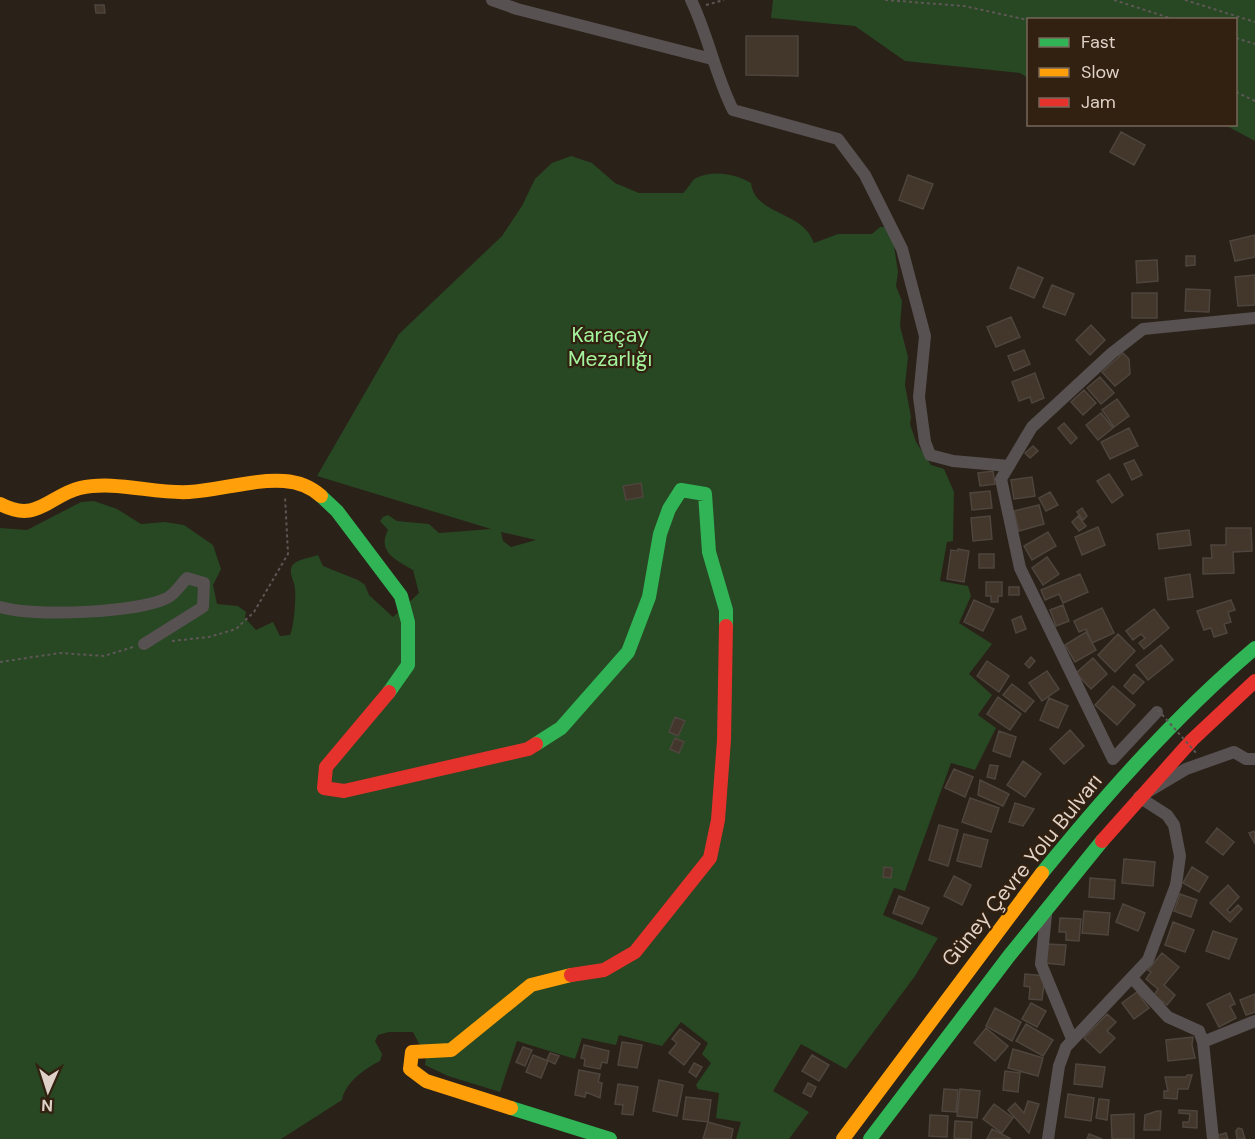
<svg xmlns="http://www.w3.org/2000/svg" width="1255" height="1139" viewBox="0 0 1255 1139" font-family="'DM Sans',sans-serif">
<rect width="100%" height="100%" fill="#2a2118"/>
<path fill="#284723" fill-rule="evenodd" d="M773 0H1255V141L1225 125 1236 124V20H1028V78L1020 73 905 61 855 26 771 18Z
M571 156 592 163 615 183 639 193H683C688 189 691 181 696 178 713 170 734 173 751 183 754 211 792 212 807 231 810 234 812 239 814 243L838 234H872L880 227H886L893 239 898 272 896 286 902 301 900 326 908 357 905 385 911 417 910 424 916 442 931 465 944 469 954 492 953 541 947 542 940 581 968 586 971 596 959 623 992 644 969 674 992 695 978 715 996 728 975 770 951 763 905 891 894 888 883 915 938 938 915 976 846 1069 801 1044 773 1091 809 1112 789 1139H736L741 1122 716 1118 719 1093 698 1089 696 1085 711 1063 702 1054 708 1043 681 1022 662 1046 619 1035 616 1045 582 1038 575 1059 517 1041 500 1092 448 1076 425 1065 426 1057 413 1032H389L378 1035 375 1041 382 1054 380 1061C365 1068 345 1083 342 1100L281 1139H0V528L27 530 81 502 94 501 117 509 141 524 165 522 184 525 213 545 221 569 213 585 217 604 238 606 246 612 245 618 256 630 273 622 280 636 290 635C294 626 296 599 295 589 295 582 288 573 292 566 296 559 310 558 318 555L323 566 358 580 365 585 369 595 393 617 419 593 413 570C399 561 376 553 388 530L380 521 383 517 388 515 397 521 429 524 439 533 491 529 317 476 399 334 502 236 522 206 535 179 552 163ZM501 532 536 540 511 547 503 541Z"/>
<path fill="#43362a" stroke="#4e463e" stroke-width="1.5" d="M95 5H104L105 13H96Z
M746 36H798V76L746 75Z
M1121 132 1145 145 1134 165 1110 152Z
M908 175 933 184 923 209 899 200Z
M1255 235V257L1235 261 1230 241Z
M1186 256H1195V265L1186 266Z
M1157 260 1158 281 1137 283 1136 261Z
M1018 267 1043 278 1034 298 1010 288Z
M1255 275V305L1238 306 1235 277Z
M1052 285 1074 294 1065 315 1043 307Z
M1186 289 1210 290 1209 312 1185 311Z
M1132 293H1157V318H1132Z
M1011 317 1020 337 996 347 987 327Z
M1091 325 1105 340 1090 355 1076 340Z
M1024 350 1030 364 1014 371 1008 356Z
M1123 353 1129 359 1130 374 1115 386 1102 372Z
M1035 373 1044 398 1032 403 1030 397 1019 401 1012 382Z
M1100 377 1114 393 1101 404 1087 388Z
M1084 390 1096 403 1083 415 1071 402Z
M1117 399 1129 416 1114 427 1102 410Z
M1101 413 1113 428 1098 440 1086 425Z
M1064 423 1077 438 1071 444 1058 428Z
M1129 428 1138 446 1110 459 1101 442Z
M1033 446 1038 451 1030 458 1025 453Z
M1134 460 1142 475 1132 480 1124 464Z
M993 471 995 484 980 486 978 473Z
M1109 474 1123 495 1112 503 1097 481Z
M1032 477 1035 496 1014 499 1011 480Z
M641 483 643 497 626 500 623 486Z
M990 491 992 508 972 510 970 493Z
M1050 492 1058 505 1046 511 1039 498Z
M1039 505 1044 524 1019 531 1014 511Z
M1082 508 1087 516 1083 520 1077 512Z
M990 516 992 539 973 541 971 518Z
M1078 516 1086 526 1079 531 1072 522Z
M1098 527 1105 545 1082 555 1075 537Z
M1226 528H1251L1252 551 1233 552 1234 573 1203 574V558H1212L1211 545H1226Z
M1189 530 1191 545 1159 549 1157 534Z
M1048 532 1056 546 1032 560 1024 546Z
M958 549 969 551 964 582 947 579 951 550 958 551Z
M979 554H994V568H979Z
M1047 557 1059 574 1043 585 1032 568Z
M1080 574 1088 592 1063 603 1059 594 1045 600 1041 590Z
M1190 574 1193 597 1168 600 1165 578Z
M986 582H1002V596H998V602H991V596H986Z
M1009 587H1019V595H1009Z
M974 600 994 609 983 631 964 622Z
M1231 600 1235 610 1228 612 1231 622 1224 624 1227 633 1214 637 1211 628 1204 630 1197 611Z
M1063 605 1069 621 1056 626 1050 610Z
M1102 608 1114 633 1092 643 1086 629 1079 632 1074 621Z
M1154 609 1169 628 1144 649 1139 643 1145 638 1141 634 1133 640 1126 631Z
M1021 616 1026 629 1016 633 1012 620Z
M1086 632 1096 650 1075 662 1065 645Z
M1118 634 1135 651 1115 672 1098 655Z
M1161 645 1173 660 1148 680 1136 665Z
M1031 657 1035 661 1029 668 1025 664Z
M1093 658 1107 674 1091 689 1076 673Z
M987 661 1009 676 999 692 977 676Z
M1047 671 1059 689 1042 701 1029 683Z
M1134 674 1144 682 1133 694 1124 686Z
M1012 684 1034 701 1025 712 1003 695Z
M1113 686 1135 705 1117 725 1095 705Z
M998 697 1021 714 1010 730 987 714Z
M1049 698 1068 706 1058 728 1040 720Z
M675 717 685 721 678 736 669 732Z
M1070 730 1084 746 1064 764 1050 749Z
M999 731 1016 737 1010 757 993 751Z
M675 738 684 742 679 753 670 749Z
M1023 761 1041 774 1025 797 1007 785Z
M990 765 998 766 995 779 987 777Z
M954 769 973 777 965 797 945 788Z
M980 780 1009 794 1003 806 978 795Z
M970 798 999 808 991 832 962 822Z
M1015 803 1034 809 1023 826 1009 822Z
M939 825 958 830 948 866 929 860Z
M1217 828 1234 842 1223 855 1206 842Z
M1255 831V844L1249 833Z
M964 834 988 840 981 867 957 861Z
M1124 859 1155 862 1153 886 1122 883Z
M884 867 892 868 891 878 883 877Z
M1192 867 1208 877 1199 892 1183 883Z
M954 876 971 885 962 905 944 896Z
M1090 878 1115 880 1114 899 1089 897Z
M1228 885 1239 897 1227 910 1230 913 1238 905 1242 909 1230 922 1210 903Z
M1180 894 1197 900 1191 917 1174 911Z
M899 896 929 908 922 924 893 913Z
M1123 904 1145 913 1138 931 1116 922Z
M1084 911 1110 913 1108 935 1082 933Z
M1060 918 1081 919 1079 941 1066 940V932H1059Z
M1173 922 1194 930 1185 952 1165 945Z
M1213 931 1237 939 1229 959 1206 951Z
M1047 944 1066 945 1064 965 1045 963Z
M1162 953 1179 967 1164 985 1175 995 1167 1005 1154 995 1158 989 1146 979 1151 972 1148 970Z
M1025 974 1045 976 1042 1000 1029 999 1030 987 1024 986Z
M1137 992 1149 1008 1134 1019 1122 1003Z
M1230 993 1235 1004 1230 1006 1236 1018 1219 1027 1207 1004Z
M1255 994V1012L1246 1015 1240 1000Z
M1031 1003 1046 1011 1037 1027 1022 1019Z
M995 1008 1021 1022 1012 1041 986 1026Z
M1107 1014 1116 1022 1107 1031 1115 1038 1100 1053 1084 1038Z
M1026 1024 1053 1040 1043 1056 1016 1041Z
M986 1028 1008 1046 995 1061 974 1043Z
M680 1029 700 1044 684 1065 669 1053 677 1043 672 1039Z
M1193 1037 1192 1045 1195 1058 1168 1061 1166 1040Z
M622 1042 642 1045 637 1068 618 1065Z
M584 1045 609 1051 607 1063 602 1062 600 1069 584 1066 585 1059 581 1058Z
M523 1047 532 1050 525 1066 516 1062Z
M1013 1049 1043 1058 1038 1076 1008 1068Z
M550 1053 559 1056 555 1064 547 1060Z
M533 1055 548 1061 541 1078 526 1072Z
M812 1055 829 1065 819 1081 802 1071Z
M694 1063 702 1067 696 1077 689 1072Z
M1076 1064 1105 1067 1102 1087 1074 1084Z
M579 1070 600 1074 598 1082 602 1083 600 1098 586 1092 585 1097 575 1095Z
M1005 1071 1020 1073 1018 1092 1003 1090Z
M1187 1075H1192L1188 1089H1178L1177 1099 1164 1098V1091H1168L1165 1077H1186Z
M659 1080 683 1085 677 1116 653 1111Z
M808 1083 816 1087 811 1097 803 1093Z
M618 1084 638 1087 633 1115 622 1114 623 1105 615 1104Z
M944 1089 958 1090 956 1112 942 1111Z
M960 1089 980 1091 977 1118 957 1116Z
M1068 1094 1094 1098 1091 1121 1065 1117Z
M686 1097 711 1100 708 1122 683 1119Z
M1099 1099 1109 1100 1107 1120 1096 1118Z
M1028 1101 1039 1104 1029 1133 1008 1110 1015 1103 1024 1113Z
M994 1104 1013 1118 1002 1133 983 1119Z
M1179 1110 1197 1111V1128L1183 1127V1122H1189L1190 1114 1179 1113Z
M1157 1111H1161L1160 1130H1144L1145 1115Z
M1134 1114V1139H1112L1111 1115Z
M930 1115 948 1116 947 1137 929 1136Z
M955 1121 972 1122 971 1139 954 1138Z
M708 1122 733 1129 731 1139H703Z
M1238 1128 1242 1129 1245 1139H1237L1236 1131Z
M992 1129 1011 1139H987Z
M1226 1133 1228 1139H1216L1215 1136Z
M1089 1134 1102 1139H1087Z"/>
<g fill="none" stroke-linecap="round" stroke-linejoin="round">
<path stroke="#5d5755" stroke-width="2" stroke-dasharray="3 3" stroke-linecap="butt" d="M885 0 964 6 1028 20
M1114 0 1176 20
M1185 0 1255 22
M706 5 724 0
M1236 38 1255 44
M1236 92 1255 101
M172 641 209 637 236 629 254 612 288 554 285 496
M0 662 60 653 104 656 133 647"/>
<path stroke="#575151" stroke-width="12" d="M492 0 517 9 712 59
M691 0C708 35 715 74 733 110L838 139 865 175 902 249 925 336 919 397 925 442 930 455 953 461 1009 466
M0 607C33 617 137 613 167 598 175 594 181 584 187 578L204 583 203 607 144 644
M1157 712 1113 759 1020 568 1001 479 1032 427 1112 353 1143 329 1255 318
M1046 915 1041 964 1072 1039
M1132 978 1168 1017 1199 1031 1203 1042 1213 1139
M1203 1042 1255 1021
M1048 1139 1059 1066 1066 1047 1148 960 1176 885 1180 856 1174 825 1167 815 1139 797 1186 769 1234 752 1246 759H1255"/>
<path stroke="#30b455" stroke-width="14" d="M321 496 337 511 401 596 408 622V665L389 692
M536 744 561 728 628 652 649 597 660 534 669 509 681 490 705 494 709 552 726 610V626
M1042 873C1107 793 1177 714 1255 648
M511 1108 610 1139
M870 1139 1009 956 1102 841"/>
<path stroke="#ff9f0a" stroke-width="14" d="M0 504C37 524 50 495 80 488 115 480 154 494 189 492 220 490 253 479 284 481 299 482 311 487 321 496
M511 1108 426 1081 410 1069 412 1052 451 1050 531 985 571 975
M843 1139 1042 873"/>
<path stroke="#e5322d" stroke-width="14" d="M389 692 326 767 324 788 344 791 528 749 536 744
M1102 841 1192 740 1255 681
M571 975 604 970 635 952 710 858 718 820 724 740 726 626"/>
<path stroke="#5d5755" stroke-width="2" stroke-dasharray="3 3" stroke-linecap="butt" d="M1158 710 1197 754"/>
</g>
<g text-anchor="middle" stroke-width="4.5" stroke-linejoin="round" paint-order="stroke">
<g font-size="21" fill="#a2f39c" stroke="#322010">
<text x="610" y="342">Karaçay<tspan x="610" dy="24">Mezarlığı</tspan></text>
</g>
<g font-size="21" fill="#dfd2c8" stroke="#322010">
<text transform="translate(1022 870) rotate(-51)" y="7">Güney Çevre Yolu Bulvarı</text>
</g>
</g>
<rect x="1027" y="18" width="210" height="108" fill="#322010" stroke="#77675a" stroke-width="1.5"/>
<rect x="1039" y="38" width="30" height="9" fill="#30b455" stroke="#77675a" stroke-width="1.5"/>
<text x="1081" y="48" font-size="18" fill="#dfd2c8">Fast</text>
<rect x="1039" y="68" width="30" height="9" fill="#ff9f0a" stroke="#77675a" stroke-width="1.5"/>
<text x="1081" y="78" font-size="18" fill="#dfd2c8">Slow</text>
<rect x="1039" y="98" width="30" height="9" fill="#e5322d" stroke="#77675a" stroke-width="1.5"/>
<text x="1081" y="108" font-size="18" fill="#dfd2c8">Jam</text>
<g transform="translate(48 1091) rotate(183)" stroke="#322010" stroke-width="4.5" paint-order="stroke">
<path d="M0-4.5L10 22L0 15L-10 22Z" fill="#dfd2c8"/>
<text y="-9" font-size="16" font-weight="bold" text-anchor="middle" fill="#dfd2c8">N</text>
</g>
</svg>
